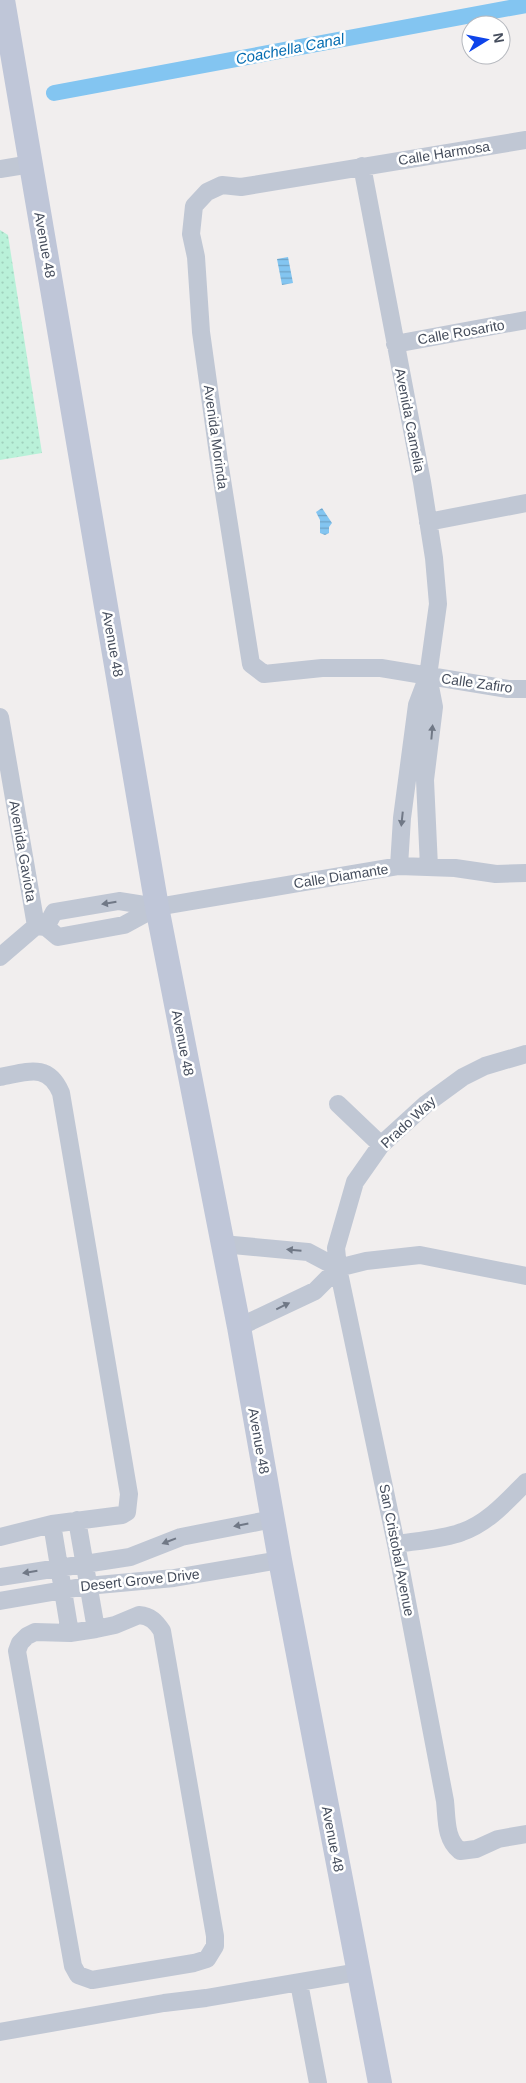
<svg xmlns="http://www.w3.org/2000/svg" width="526" height="2083" viewBox="0 0 526 2083" font-family="Helvetica,sans-serif">
<defs>
<pattern id="grass-dots" width="8" height="8" patternUnits="userSpaceOnUse" patternTransform="scale(1.25)"><rect width="8" height="8" fill="#b9f1d9"/><path d="M2 2h.1M6 6h.1" fill="none" stroke="#a0d0bd" stroke-width="1.8" stroke-linecap="round"/></pattern>
<pattern id="water-rules" width="6" height="5" patternUnits="userSpaceOnUse" patternTransform="scale(1.25)"><rect width="6" height="5" fill="#83c5f1"/><path d="M0 2.5h6" fill="none" stroke="#6da2c6"/></pattern>
</defs>
<rect width="100%" height="100%" fill="#f1eeee"/>
<path fill="url(#grass-dots)" d="M0 230 8 235 42 453 0 460Z"/>
<path fill="url(#water-rules)" d="M288 257 293 283 282 285 277 259Z
M322 508 332 523 329 527V533L325 535 320 533V520L316 512Z"/>
<g fill="none" stroke-linecap="round" stroke-linejoin="round">
<path stroke="#83c5f1" stroke-width="16" d="M54 93 526 5"/>
<path stroke="#c0c7d4" stroke-width="18" d="M526 140 241 187 222 185 207 192 194 206 191 234 196 257 201 332 219 461 251 664 264 674 322 668H381L508 689H526
M362 166 422 482 434 558 438 604 428 676 417 705 402 818 399 866
M0 169 31 164
M395 344 526 320
M428 522 526 503
M428 676 434 707 425 780 429 867
M0 717 36 926
M46 927 54 912 119 901 157 907 399 866 455 868 496 874 526 873
M0 957 36 926 46 927 58 937 124 925 157 907
M526 1054 485 1066 463 1077 426 1104 381 1145 355 1182 336 1248 338 1268 396 1544 445 1801C447 1819 445 1839 460 1851L476 1849 498 1839 526 1834
M0 1077C27 1072 48 1062 61 1093L129 1494 127 1512 122 1515 52 1524 0 1537
M338 1104 381 1145
M222 1244 308 1252 338 1268
M239 1327 315 1291 338 1268 366 1261 420 1255 526 1276
M77 1520 96 1629
M52 1524 70 1633
M396 1544C416 1541 444 1539 462 1532 488 1523 507 1501 526 1482
M0 1577 130 1557 181 1537 273 1519
M0 1601 87 1586 174 1578 280 1560
M139 1615C151 1616 156 1622 162 1631L215 1936V1946L207 1959 194 1963 92 1980 78 1975 73 1966 17 1651 20 1643 27 1636 35 1632 70 1633 96 1629 115 1625Z
M299 1983 318 2083
M0 2032 164 2003 206 1998 358 1972"/>
<path stroke="#bfc6d8" stroke-width="24" d="M3 0 157 907 239 1327 280 1560 380 2083"/>
</g>
<defs><path id="oneway-solid" d="M-6-.8H1V-3.2L6.5 0L1 3.2V.8H-6Z" transform="scale(1.25)"/></defs>
<g fill="#707886">
<use href="#oneway-solid" transform="translate(432 732) rotate(-85)"/>
<use href="#oneway-solid" transform="translate(402 819) rotate(96)"/>
<use href="#oneway-solid" transform="translate(109 903) rotate(171)"/>
<use href="#oneway-solid" transform="translate(294 1250) rotate(-175)"/>
<use href="#oneway-solid" transform="translate(283 1306) rotate(-26)"/>
<use href="#oneway-solid" transform="translate(241 1525) rotate(169)"/>
<use href="#oneway-solid" transform="translate(169 1541) rotate(159)"/>
<use href="#oneway-solid" transform="translate(30 1572) rotate(171)"/>
</g>
<g text-anchor="middle" stroke-width="5" stroke-linejoin="round" paint-order="stroke">
<g font-size="14" fill="#454d5c" stroke="#fff">
<text transform="translate(444 153) rotate(-9)" y="5">Calle Harmosa</text>
<text transform="translate(45 245) rotate(80)" y="5">Avenue 48</text>
<text transform="translate(461 332) rotate(-10)" y="5">Calle Rosarito</text>
<text transform="translate(410 420) rotate(79)" y="5">Avenida Camelia</text>
<text transform="translate(216 437) rotate(82)" y="5">Avenida Morinda</text>
<text transform="translate(113 644) rotate(80)" y="5">Avenue 48</text>
<text transform="translate(477 683) rotate(8)" y="5">Calle Zafiro</text>
<text transform="translate(23 851) rotate(80)" y="5">Avenida Gaviota</text>
<text transform="translate(341 876) rotate(-9)" y="5">Calle Diamante</text>
<text transform="translate(183 1043) rotate(79)" y="5">Avenue 48</text>
<text transform="translate(408 1122) rotate(-43)" y="5">Prado Way</text>
<text transform="translate(259 1441) rotate(80)" y="5">Avenue 48</text>
<text transform="translate(397 1550) rotate(79)" y="5">San Cristobal Avenue</text>
<text transform="translate(140 1580) rotate(-6)" y="5">Desert Grove Drive</text>
<text transform="translate(333 1839) rotate(79)" y="5">Avenue 48</text>
</g>
<g font-size="15" font-style="italic" fill="#046cb1" stroke="#fff">
<text transform="translate(290 49) rotate(-11)" y="5">Coachella Canal</text>
</g>
</g>
<g transform="translate(486 40) rotate(80)"><circle r="24" fill="#ffffff" stroke="#b5b8be"/>
<path d="M0-4L9 19L0 12L-9 19Z" fill="#0e44ea"/>
<text y="-8" font-size="14" font-weight="bold" text-anchor="middle" fill="#454d5c">N</text>
</g>
</svg>
